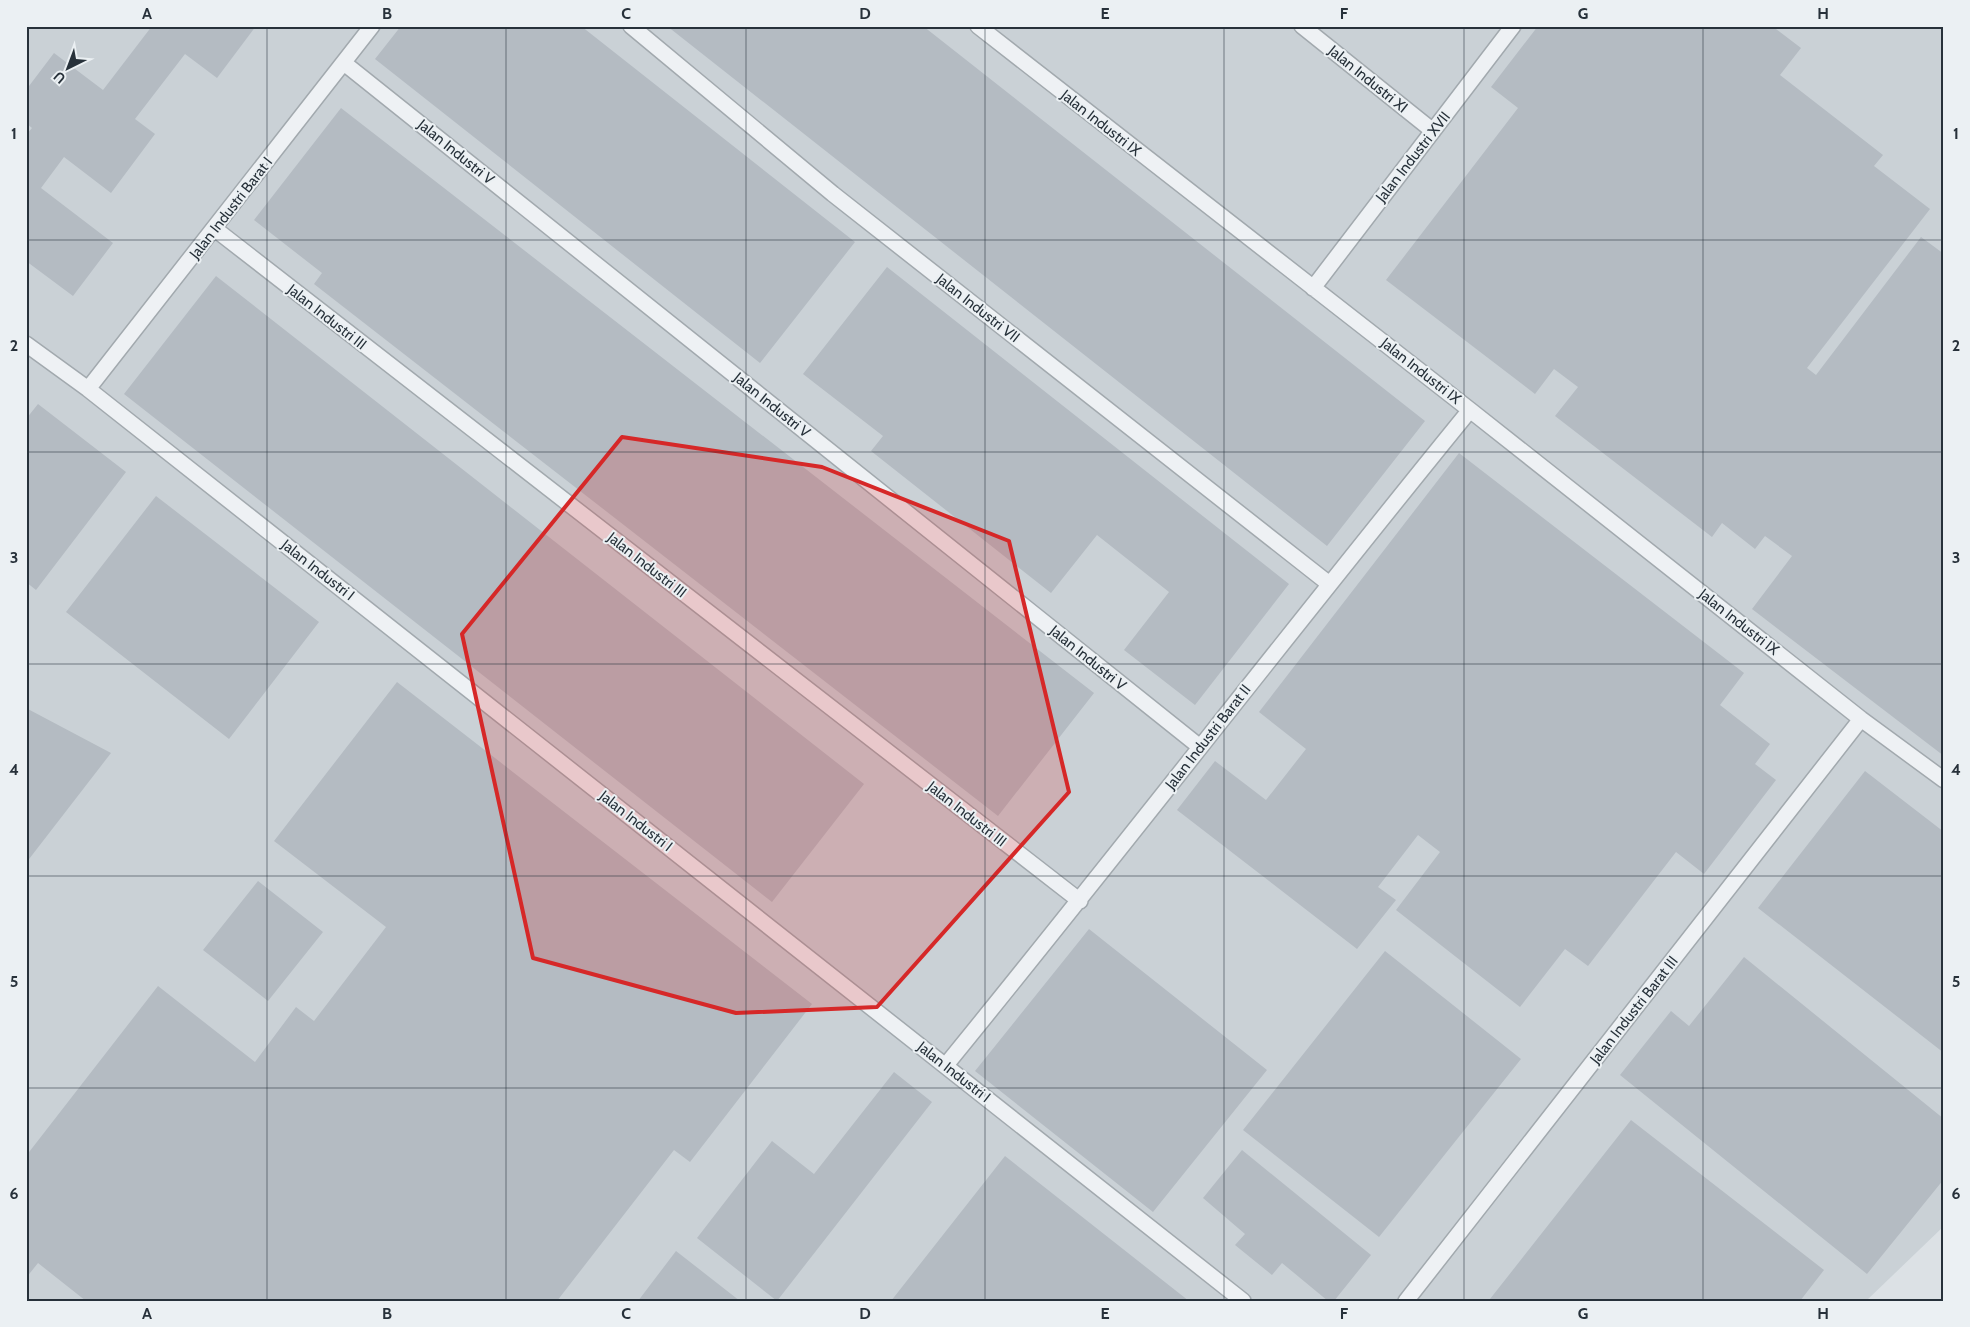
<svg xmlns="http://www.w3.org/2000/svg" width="1970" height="1327" viewBox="0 0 1970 1327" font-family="Cabin,sans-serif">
<rect width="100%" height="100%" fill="#dce1e5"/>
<path fill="#cad1d6" d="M26 26H1944V1226L1866 1301H26Z"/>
<path fill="#b4bbc2" d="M152 26H256L217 78 185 54 135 119 155 134 111 193 64 157 41 188 113 243 73 296 26 261V236L28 234 26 232V135L32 128 26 123V90L54 53 103 90Z
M401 26H581L855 242 760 363 375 59Z
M667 26H923L1425 421 1327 546Z
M1538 26H1772L1801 48 1780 75 1883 155 1874 166 1930 209 1807 368 1816 375 1921 237 1944 254V756L1752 609 1792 556 1765 536 1755 549 1722 523 1712 537 1555 416 1578 387 1554 369 1535 394 1386 280 1518 108 1491 87Z
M341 108 1094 693 998 816 314 284 322 273 254 220Z
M887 267 1289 584 1195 705 1124 650 1169 592 1097 535 1051 593 871 451 883 436 803 374Z
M216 276 864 784 772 902 124 394Z
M38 404 126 472 36 590 26 582V419Z
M1459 453 1744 673 1720 705 1770 744 1755 764 1776 780 1704 874 1676 852 1588 966 1565 949 1520 1007 1396 910 1440 852 1418 835 1378 887 1396 900 1357 949 1177 810 1215 761 1266 800 1306 749 1259 712Z
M156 496 319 622 229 739 66 612Z
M397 682 812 1004 690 1162 674 1150 557 1301H86L38 1263 26 1278V1156L158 986 255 1062 296 1007 314 1021 386 927 274 841Z
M26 708 111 753 26 863Z
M1865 771 1944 832V1053L1758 908Z
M258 881 323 932 268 1001 203 950Z
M1089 929 1267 1070 1153 1212 975 1071Z
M1385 951 1521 1059 1379 1237 1243 1130Z
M1744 957 1944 1119V1179L1867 1274 1620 1075 1671 1011 1689 1026Z
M894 1072 932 1102 777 1301 697 1238 772 1141 814 1174Z
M1631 1120 1824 1270 1800 1301H1493L1490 1299Z
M1242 1150 1371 1255 1334 1301H1328L1282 1263 1272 1275 1235 1245 1245 1234 1203 1198Z
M1005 1156 1175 1290 1189 1301H891Z
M676 1251 740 1301H638Z"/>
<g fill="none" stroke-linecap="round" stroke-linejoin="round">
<defs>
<path id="service" d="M631 26 833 194 1328 583
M978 26 1470 410 1861 719 1944 780
M1302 26 1433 131
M344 63 1200 747
M215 229 1080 901
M1313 288 1513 26
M26 344 88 389 1243 1301
M88 389 372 26
M946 1065C1123 848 1293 627 1470 410
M1406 1301 1861 719"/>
</defs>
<use href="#service" stroke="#a2a9ae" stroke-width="18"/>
<use href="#service" stroke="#eef1f4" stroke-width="15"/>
</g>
<path fill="#d62828" fill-opacity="0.2" stroke="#d62828" stroke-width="4" stroke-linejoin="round" d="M622 437 822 467 1009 541 1069 792 877 1007 736 1013 533 958 462 634Z"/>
<path fill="none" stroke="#27313a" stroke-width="1" stroke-opacity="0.55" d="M267 26V1301M506 26V1301M746 26V1301M985 26V1301M1224 26V1301M1464 26V1301M1703 26V1301M26 240H1944M26 452H1944M26 664H1944M26 876H1944M26 1088H1944"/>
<g text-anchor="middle" stroke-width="4" stroke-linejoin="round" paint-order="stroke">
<g font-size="15" fill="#27313a" stroke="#ebf0f3">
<text transform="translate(1368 79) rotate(39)" y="5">Jalan Industri XI</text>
<text transform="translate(1101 123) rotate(38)" y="5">Jalan Industri IX</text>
<text transform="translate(456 152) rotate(39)" y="5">Jalan Industri V</text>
<text transform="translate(1413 157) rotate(-52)" y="5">Jalan Industri XVII</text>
<text transform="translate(231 208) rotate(-52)" y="5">Jalan Industri Barat I</text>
<text transform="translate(978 308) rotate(38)" y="5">Jalan Industri VII</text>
<text transform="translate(327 317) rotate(38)" y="5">Jalan Industri III</text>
<text transform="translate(1421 371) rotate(38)" y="5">Jalan Industri IX</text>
<text transform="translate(772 405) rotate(39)" y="5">Jalan Industri V</text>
<text transform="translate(647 565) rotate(38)" y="5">Jalan Industri III</text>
<text transform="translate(318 570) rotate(38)" y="5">Jalan Industri I</text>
<text transform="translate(1739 622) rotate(38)" y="5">Jalan Industri IX</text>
<text transform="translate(1088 658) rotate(39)" y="5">Jalan Industri V</text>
<text transform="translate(1208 737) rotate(-52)" y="5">Jalan Industri Barat II</text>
<text transform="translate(967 814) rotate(38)" y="5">Jalan Industri III</text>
<text transform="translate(636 821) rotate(38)" y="5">Jalan Industri I</text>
<text transform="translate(1634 1010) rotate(-52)" y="5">Jalan Industri Barat III</text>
<text transform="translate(954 1072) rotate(38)" y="5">Jalan Industri I</text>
</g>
</g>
<rect width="1970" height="1327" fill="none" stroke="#ebf0f3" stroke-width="55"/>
<g transform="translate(68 68) rotate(222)" stroke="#ebf0f3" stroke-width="4" paint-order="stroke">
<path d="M0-4L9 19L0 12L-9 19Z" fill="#27313a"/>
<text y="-8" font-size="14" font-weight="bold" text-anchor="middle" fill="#27313a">U</text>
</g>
<rect x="28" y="28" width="1914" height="1272" fill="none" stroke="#27313a" stroke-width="2"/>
<g font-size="16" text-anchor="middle" font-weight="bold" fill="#27313a">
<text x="147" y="19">A</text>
<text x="387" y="19">B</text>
<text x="626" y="19">C</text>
<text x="865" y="19">D</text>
<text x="1105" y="19">E</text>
<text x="1344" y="19">F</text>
<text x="1583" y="19">G</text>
<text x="1823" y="19">H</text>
<text x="14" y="139">1</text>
<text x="1956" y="139">1</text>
<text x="14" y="351">2</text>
<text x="1956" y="351">2</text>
<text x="14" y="563">3</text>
<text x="1956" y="563">3</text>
<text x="14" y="775">4</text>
<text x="1956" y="775">4</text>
<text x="14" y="987">5</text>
<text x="1956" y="987">5</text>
<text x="14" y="1199">6</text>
<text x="1956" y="1199">6</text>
<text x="147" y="1319">A</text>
<text x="387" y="1319">B</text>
<text x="626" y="1319">C</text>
<text x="865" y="1319">D</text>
<text x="1105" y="1319">E</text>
<text x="1344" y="1319">F</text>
<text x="1583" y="1319">G</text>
<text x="1823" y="1319">H</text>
</g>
</svg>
